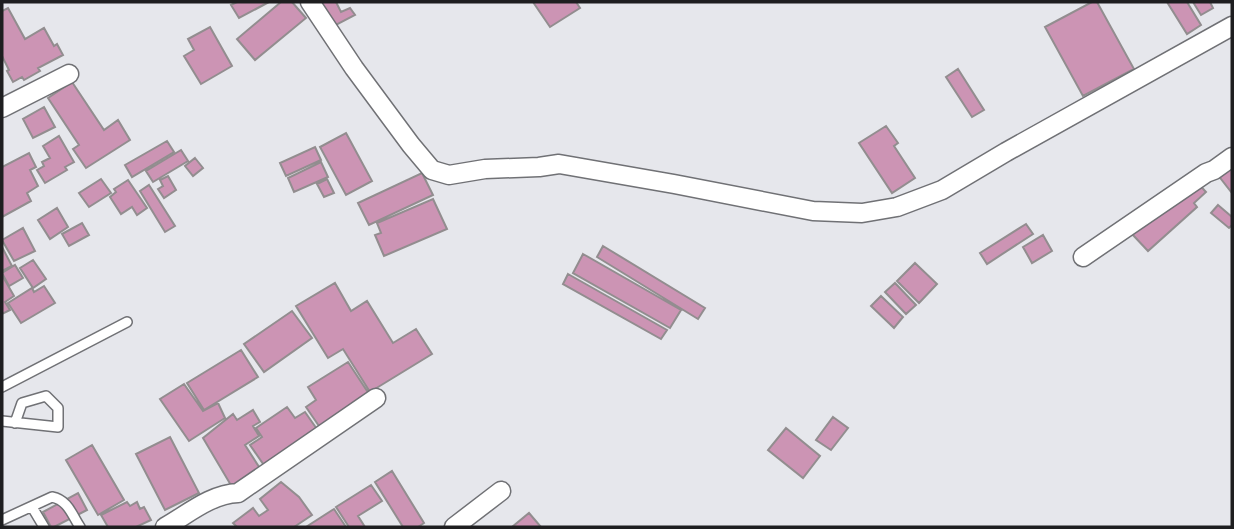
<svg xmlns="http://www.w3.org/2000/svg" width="1234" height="529" viewBox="0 0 1234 529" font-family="Lato,sans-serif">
<rect width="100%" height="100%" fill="#e6e7ec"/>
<path fill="#cc94b4" stroke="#928d8f" stroke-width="2" d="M237 2H269L239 18 231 5Z
M281 2H292L306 18 255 60 237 39Z
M321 2H336L341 12 350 8 355 15 334 26Z
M533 2H576L580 8 550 27Z
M1092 2H1097L1134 69 1083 96 1045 27Z
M1167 2H1187L1201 25 1187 34Z
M1193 2H1210L1213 8 1201 15Z
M8 8 25 39 44 28 54 46 57 44 63 55 38 68 40 71 24 80 22 77 13 82 7 71 9 70 2 56V11Z
M210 27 232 66 201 84 184 56 194 50 188 39Z
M958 69 984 110 972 117 946 77Z
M72 82 104 130 118 120 130 140 86 168 73 149 79 145 48 98Z
M44 107 55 127 33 138 23 119Z
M886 126 898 143 894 146 915 178 892 193 859 143Z
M346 133 372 181 346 195 320 147Z
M59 136 74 162 65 167 67 170 45 183 37 170 44 166 42 162 50 158 43 146Z
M167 141 174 152 132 177 125 165Z
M315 147 321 160 286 176 280 163Z
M181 150 188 161 153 182 146 171Z
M29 153 36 167 30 170 38 186 27 193 31 201 2 217V167Z
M1232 157V193L1214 170Z
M195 158 203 168 193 176 185 166Z
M321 162 328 177 294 192 288 178Z
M422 173 433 195 369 225 358 203Z
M168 176 176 190 164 198 158 189 163 186 160 180Z
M101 179 111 193 89 207 79 193Z
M327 179 334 193 324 197 317 184Z
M1194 179 1206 192 1194 203 1197 207 1148 251 1132 234Z
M128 180 147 208 137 215 132 207 121 214 110 197 116 192 114 189Z
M149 185 175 226 165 232 140 191Z
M433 199 447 229 384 256 375 235 381 233 377 223Z
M1218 205 1232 217V225L1229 228 1211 213Z
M57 208 68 227 50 239 38 220Z
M82 223 89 235 69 246 62 234Z
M1026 224 1033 234 987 264 980 253Z
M23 228 35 251 14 261 2 240Z
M1043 235 1052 251 1032 263 1023 247Z
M603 246 705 308 698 319 597 257Z
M2 247 12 266 2 271Z
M583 254 681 310 670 328 573 273Z
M33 260 46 279 33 288 20 268Z
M915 263 937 284 919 303 897 281Z
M15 265 23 278 9 286 2 273Z
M568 274 667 330 661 339 563 284Z
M2 275 14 296 5 302 10 310 2 314Z
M335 283 351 311 367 301 393 343 416 329 432 354 370 392 343 349 328 358 296 306Z
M895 283 916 305 906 314 885 292Z
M44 286 55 303 21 323 8 303 32 288 34 292Z
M881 296 903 317 894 328 871 306Z
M292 311 312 338 264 372 244 344Z
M241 350 258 377 204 410 187 383Z
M348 362 371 397 321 429 306 407 316 400 308 387Z
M184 384 203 411 218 403 225 418 189 441 160 399Z
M287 407 295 418 305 412 319 432 266 468 250 445 262 437 256 428Z
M253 410 260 422 253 426 259 436 245 445 261 470 232 487 203 438 233 414 237 420Z
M833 417 848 428 831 450 816 440Z
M786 428 820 456 803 478 768 450Z
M170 437 199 493 165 510 136 454Z
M92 445 124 500 98 515 66 460Z
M392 471 424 523 418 527H403L375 482Z
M281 482 299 497 312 515 294 527H237L233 523 253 508 259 516 268 510 260 499Z
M371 485 382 501 358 516 365 527H349L336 507Z
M78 493 87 510 54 527H51L43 512Z
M127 502 130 506 137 502 140 509 144 507 151 520 136 527H108L101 515Z
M334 509 346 527H306Z
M529 513 541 527H512Z"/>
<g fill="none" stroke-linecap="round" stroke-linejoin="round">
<defs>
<path id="service" d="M2 387 127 322
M2 421 58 427V408L46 396 22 403 15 423
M32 507 44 527
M2 520 52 497C68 500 72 515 80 527"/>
<path id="minor" d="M310 2 354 68 411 145 432 170 449 175 485 169 539 167 559 164 674 184 813 211 862 213 897 207 942 190 1006 152 1232 26
M2 108 69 74
M1083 257 1206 173 1214 170 1232 157
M165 527C188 514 211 494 238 493L376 398
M454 527 501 491"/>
</defs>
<use href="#service" stroke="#707175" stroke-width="12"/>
<use href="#minor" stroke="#707175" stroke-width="21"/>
<use href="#service" stroke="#fff" stroke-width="9"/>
<use href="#minor" stroke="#fff" stroke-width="18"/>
</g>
<rect width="1234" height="529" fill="none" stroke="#1e1e20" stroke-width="7"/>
</svg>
